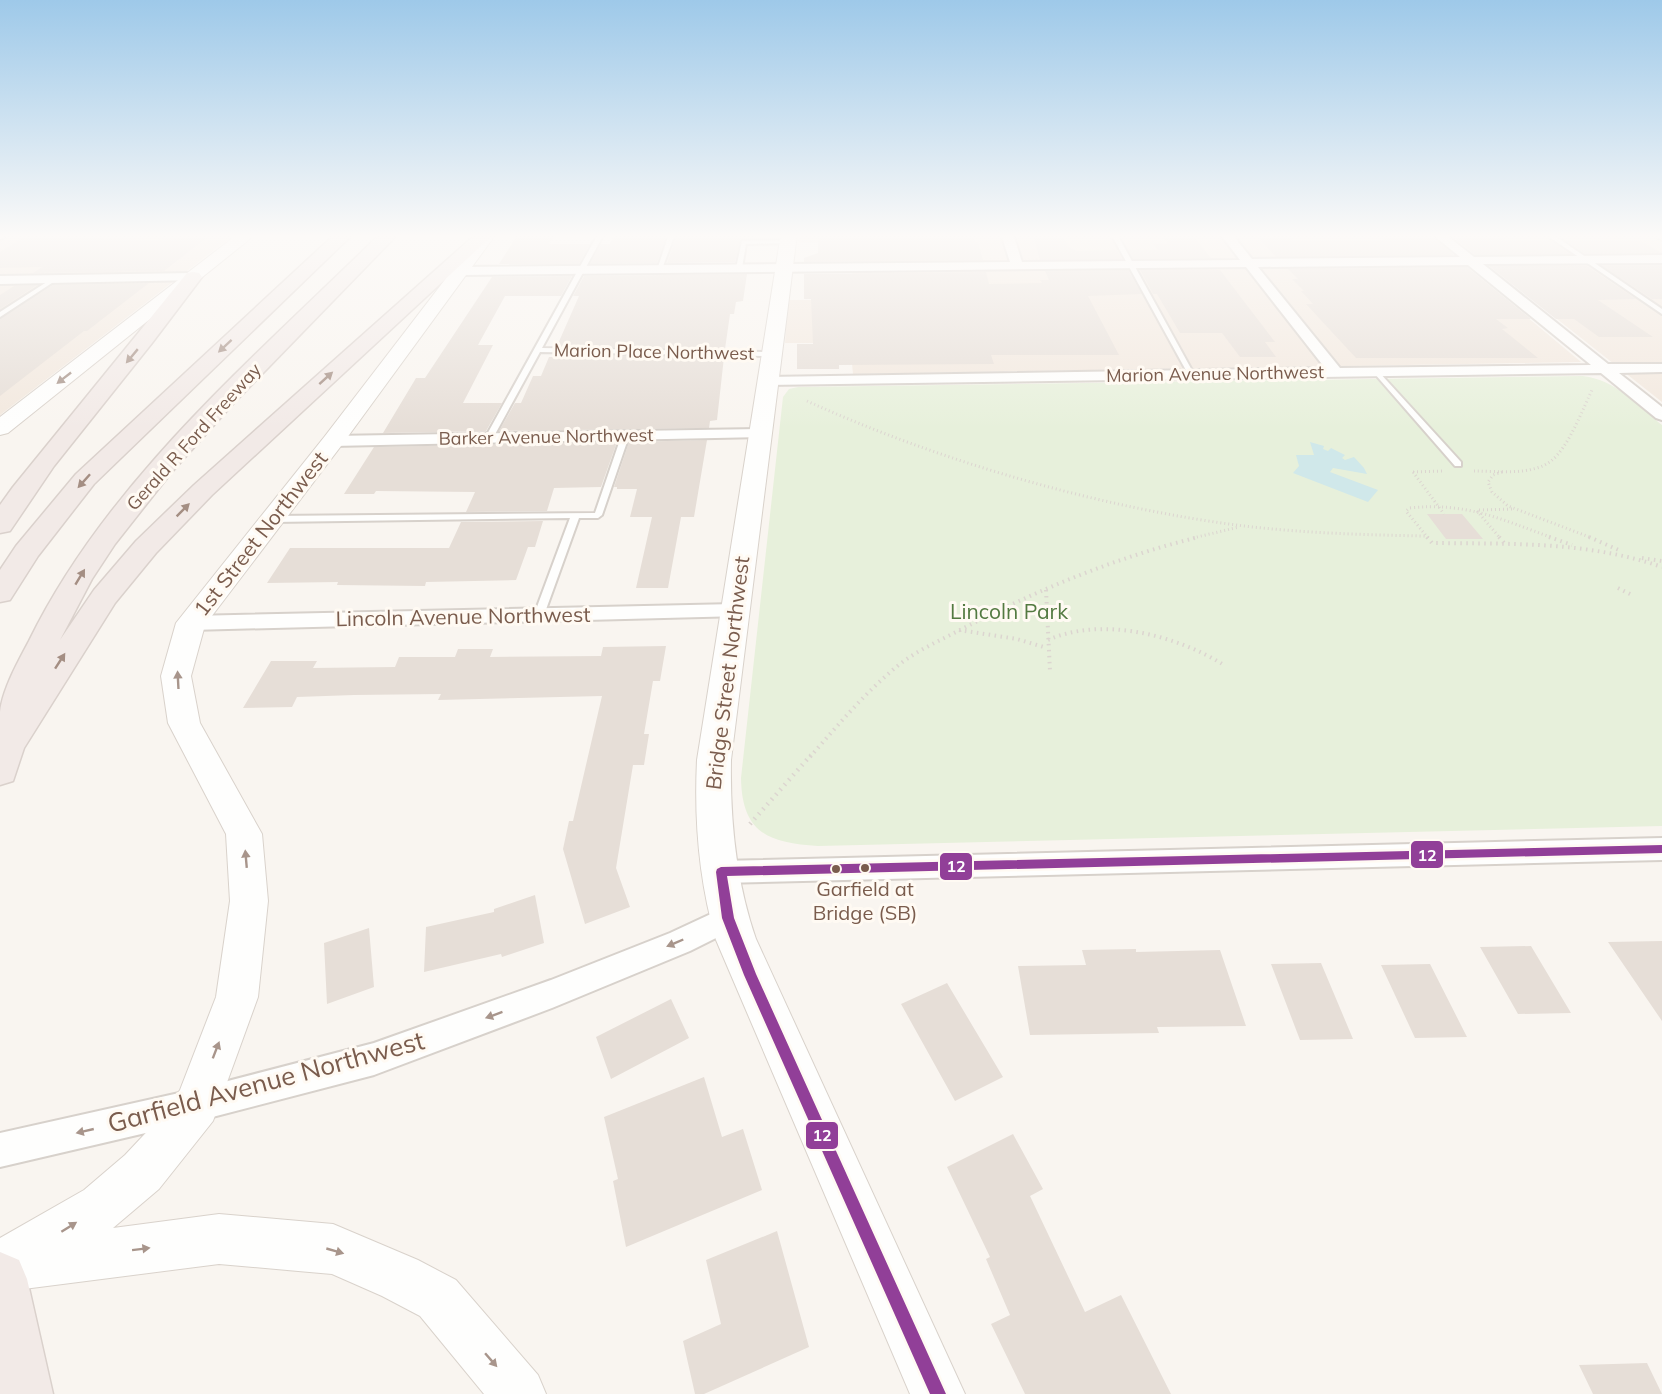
<svg xmlns="http://www.w3.org/2000/svg" width="1662" height="1394" viewBox="0 0 1662 1394" font-family="Mulish,sans-serif">
<rect width="100%" height="100%" fill="#f9f5f0"/>
<path fill="#f2e8de" d="M0 234H235L0 415Z
M800 234H1427L1581 362 853 374 850 343H785L788 300H852L853 243 799 242Z
M1450 234H1662V402Z"/>
<path fill="#e7f0db" d="M1583 376C1616 380 1637 405 1662 425V826L818 846C767 843 742 832 741 778L783 397 789 389 798 387Z"/>
<path fill="#d0e8ea" d="M1310 442 1324 446 1323 449 1328 451 1331 448 1345 455 1342 458 1345 460 1354 457 1364 468 1367 474 1333 468 1330 472 1378 490 1368 502 1293 473 1299 466 1296 455H1314Z"/>
<path fill="#e6ded7" d="M518 234H555L549 244H590L579 264H499Z
M614 234H667L657 263 590 264 601 244H610Z
M677 234H753V239H741L735 262 667 263Z
M818 234H972L975 242H978L983 260 804 262V258L818 253Z
M1033 234H1060L1070 248 1077 251 1117 250 1122 259 1040 260Z
M1161 234H1192L1211 258 1133 259 1128 250H1158L1153 244H1168Z
M1255 234H1286L1293 241H1307L1384 240 1377 234H1430L1454 255 1276 257Z
M1449 234H1496L1505 240H1550L1570 254 1475 255Z
M24 237 152 240 206 238 164 271 33 273 42 267 0 268V252Z
M1565 240H1632L1643 242 1662 253 1585 254Z
M1662 265V299H1652L1602 266Z
M1489 266H1587L1636 299 1598 300 1653 337H1599L1574 319H1556Z
M1467 267 1531 319H1496L1508 328 1502 329 1538 358H1356L1306 304H1313L1301 291H1304L1292 279H1298L1288 269Z
M1128 270 1142 294 1088 296 1119 355H991L994 364 839 365V369H797V344H813L811 299H804V274L986 272 989 284 1042 283 1040 280H1049L1045 271Z
M1140 270H1220L1275 342H1265L1276 357H1240L1222 333H1180L1157 294H1153Z
M747 274 743 301 736 302 734 314H730L725 349 557 346 579 296H573L584 276Z
M572 276 561 296H505L478 345H493L463 403H502L486 431 383 433 416 378H425L492 277Z
M149 283 87 331H84L0 396V319L53 285Z
M37 285 0 309V295L14 286Z
M554 354 724 357 717 420 710 421 709 428 499 431 515 403H521L533 376H541L549 357H553Z
M707 440 694 517H681L668 588H636L652 517H630L637 489H617V487H614L629 442Z
M617 442 601 487 554 488 547 511 466 512 475 492 376 491 374 494H344L374 447Z
M1427 514H1462L1483 539H1446Z
M543 521 535 547H528L516 580 426 582 425 586 337 585 338 582 267 583 290 548H449L461 522Z
M666 646 660 681H653L644 734H649L644 765H633L616 868 630 907 585 924 563 849 569 821H573L602 696 438 700 441 694 354 695 297 697 292 707 243 708 271 661H317L313 668 395 667 399 657H455L458 649H493L490 657 601 656 603 647Z
M535 895 544 943 502 957 501 954 424 972 426 927 494 912V909Z
M369 928 374 987 327 1004 324 943Z
M1662 941V1021L1608 942Z
M1531 946 1571 1013 1518 1014 1480 947Z
M1136 949V952L1220 950 1246 1026 1157 1027 1159 1033 1030 1035 1018 966 1086 965 1082 950Z
M1321 963 1353 1039 1300 1040 1271 964Z
M1430 964 1467 1037 1415 1038 1381 965Z
M947 983 1003 1077 955 1101 901 1004Z
M671 999 689 1038 611 1079 596 1037Z
M704 1077 722 1137 743 1129 762 1190 626 1247 613 1181 618 1179 604 1117Z
M1013 1134 1043 1189 1030 1196 1085 1312 1121 1295 1171 1394H1025L991 1324 1010 1315 986 1259 990 1257 947 1167Z
M777 1231 809 1347 704 1394H695L683 1341 721 1324 706 1260Z
M1647 1363 1662 1394H1593L1579 1365Z"/>
<g fill="none" stroke-linecap="round" stroke-linejoin="round">
<defs>
<path id="lane" d="M598 234H604L542 348 771 352 774 354 771 356 540 352 493 438 486 440 485 438Z
M669 234H675L662 269 657 270Z
M1111 234H1117L1194 374 1193 375 1188 374Z
M1545 234H1552L1662 309V314Z
M788 240 790 243 746 244 742 268 739 270 736 268 742 241Z
M53 278 58 279 0 317V312Z
M1374 371H1378L1461 462V466H1455L1374 373Z
M622 434 629 436 602 515 598 518H579L544 615 539 618 534 615 570 518 273 522 269 519 273 516 595 513Z"/>
<path id="street" d="M0 234H9L0 239Z
M1001 234H1013L1022 262 1240 260 1220 234H1232L1252 259 1460 257 1432 234H1445L1474 257 1662 255V263L1483 264 1608 364H1662V372L1619 373 1662 407V420L1656 418 1601 373 767 385 760 381 767 377 1325 368 1246 267 461 275 455 271 461 267 1010 262ZM1468 265 1591 365 1340 368 1258 267Z
M1652 234H1662V240Z
M193 273 199 277 197 280 0 284V276Z
M759 429 767 434 765 437 333 446 325 441 333 436Z
M735 604 742 606 745 611 742 616 191 630 184 628 181 623 184 618 191 616Z
M1662 838V860L721 883 712 880 708 872 712 864 721 861Z
M728 906 738 909 742 918 738 927 690 951 552 1008 374 1075 197 1121 0 1167V1133L197 1089 374 1043 551 980 670 933Z"/>
<path id="secondary" d="M238 234H256L8 433 0 435V417Z
M480 234H496L341 446 205 625 191 676 200 723 262 834 268 901 258 997 213 1121 159 1189 113 1228 219 1214 333 1224 418 1260 456 1280 538 1375 546 1394H484L420 1316 382 1296 332 1274 219 1264 16 1290 9 1288 0 1291V1238L84 1190 125 1155 157 1121 180 1090 216 997 230 901 226 834 168 723 161 676 176 623 325 436Z
M781 234H797L731 760C730 821 736 881 756 939L965 1394H910L716 940C699 881 694 821 697 760Z"/>
<path id="highway" d="M335 234H353L94 484 38 556 10 600 0 602V570L16 546 76 474Z
M380 234H398L233 404 171 473 115 544 92 579 60 640 94 590 136 541 194 485 476 234H494L212 495 156 553 115 603 24 748 13 781 0 785C0 761 0 735 0 712 3 688 18 662 29 641 107 481 255 357 380 234Z
M193 272 199 273 202 277 152 343 54 466 10 531 0 533V505L13 487 187 273Z
M0 1252 19 1260 27 1279 53 1394H0Z"/>
</defs>
<use href="#lane" stroke="#d7d1cb" stroke-width="4"/>
<use href="#street" stroke="#d7d1cb" stroke-width="4"/>
<use href="#secondary" stroke="#d9d2cb" stroke-width="2"/>
<use href="#highway" stroke="#dad1cc" stroke-width="3"/>
<path stroke="#dcd5d0" stroke-width="3" stroke-dasharray="1 3" stroke-linecap="butt" d="M807 401C939 461 1100 508 1244 526 1304 533 1365 535 1426 536
M1474 471C1498 471 1531 476 1551 461 1569 447 1583 408 1593 388
M1413 472 1442 471
M1413 472 1444 514
M1502 472 1493 475 1488 482 1492 492 1508 506 1592 538
M1479 510 1513 509
M1477 511 1500 538
M1193 538 1239 527
M1428 538 1406 511 1409 508C1467 502 1500 519 1553 538"/>
<path stroke="#dcd5d0" stroke-width="4" stroke-dasharray="1.5 4.5" stroke-linecap="butt" d="M1427 537 1432 543C1511 544 1587 541 1662 567
M1499 537 1505 544
M1549 537 1572 545
M1589 537 1621 551
M1642 558 1662 561
M1618 588 1634 596
M1046 590 1050 671
M959 630 1017 639 1047 648
M1048 640C1102 616 1176 635 1224 665
M810 757C837 726 864 694 895 668 915 651 939 641 962 629 1037 590 1117 557 1199 537"/>
<path stroke="#dcd5d0" stroke-width="4.5" stroke-dasharray="1.5 5" stroke-linecap="butt" d="M750 824 811 755"/>
<use href="#lane" fill="#fefefd" fill-rule="evenodd"/>
<use href="#street" fill="#fefefd" fill-rule="evenodd"/>
<use href="#secondary" fill="#fefefd" fill-rule="evenodd"/>
<use href="#highway" fill="#f2eae7" fill-rule="evenodd"/>
<defs>
<path id="bus-1" d="M1662 845V853L727 876 734 918 756 974 946 1394H930L744 975 722 918 716 872 717 869 721 867Z"/>
</defs>
<use href="#bus-1" stroke="#fffaf3" stroke-width="5"/>
<use href="#bus-1" fill="#913f98" fill-rule="evenodd"/>
</g>
<defs><path id="oneway-solid" d="M-6-.8H1V-3.2L6.5 0L1 3.2V.8H-6Z" transform="scale(1.5)"/></defs>
<g fill="#a48e83">
<use href="#oneway-solid" transform="translate(225 346) rotate(137)"/>
<use href="#oneway-solid" transform="translate(132 356) rotate(130)"/>
<use href="#oneway-solid" transform="translate(326 378) rotate(-42)"/>
<use href="#oneway-solid" transform="translate(84 481) rotate(132)"/>
<use href="#oneway-solid" transform="translate(183 510) rotate(-45)"/>
<use href="#oneway-solid" transform="translate(80 577) rotate(-59)"/>
<use href="#oneway-solid" transform="translate(60 661) rotate(-57)"/>
</g>
<g fill="#a8958b">
<use href="#oneway-solid" transform="translate(64 378) rotate(142)"/>
<use href="#oneway-solid" transform="translate(178 680) rotate(-93)"/>
<use href="#oneway-solid" transform="translate(246 859) rotate(-95)"/>
<use href="#oneway-solid" transform="translate(675 943) rotate(157)"/>
<use href="#oneway-solid" transform="translate(494 1015) rotate(160)"/>
<use href="#oneway-solid" transform="translate(216 1050) rotate(-69)"/>
<use href="#oneway-solid" transform="translate(85 1131) rotate(167)"/>
<use href="#oneway-solid" transform="translate(69 1227) rotate(-32)"/>
<use href="#oneway-solid" transform="translate(141 1249) rotate(-7)"/>
<use href="#oneway-solid" transform="translate(335 1251) rotate(16)"/>
<use href="#oneway-solid" transform="translate(491 1360) rotate(49)"/>
</g>
<linearGradient id="sky" x2="0" y2="1"><stop stop-color="#9ec9e9"/><stop offset="0.55" stop-color="#fcfaf8"/><stop offset="1" stop-color="#fcfaf8" stop-opacity="0"/></linearGradient>
<rect width="1662" height="429" fill="url(#sky)"/>
<g fill="#7a5c4d" stroke="#fffaf3" stroke-width="2">
<circle cx="865" cy="868" r="5"/>
<circle cx="836" cy="869" r="5"/>
</g>
<g text-anchor="middle" stroke-width="6" stroke-linejoin="round" paint-order="stroke">
<g font-size="18" fill="#7a5c4d" stroke="#fffaf3">
<text transform="translate(654 352) rotate(1)" y="6">Marion Place Northwest</text>
<text transform="translate(1215 374) rotate(-1)" y="6">Marion Avenue Northwest</text>
<text transform="translate(194 437) rotate(-48)" y="6">Gerald R Ford Freeway</text>
<text transform="translate(546 437) rotate(-1)" y="6">Barker Avenue Northwest</text>
</g>
<g font-size="20" fill="#7a5c4d" stroke="#fffaf3">
<text x="865" y="896">Garfield at<tspan x="865" dy="24">Bridge (SB)</tspan></text>
</g>
<g font-size="21" fill="#7a5c4d" stroke="#fffaf3">
<text transform="translate(261 534) rotate(-52)" y="7">1st Street Northwest</text>
<text transform="translate(463 617) rotate(-1)" y="7">Lincoln Avenue Northwest</text>
<text transform="translate(728 673) rotate(-83)" y="7">Bridge Street Northwest</text>
</g>
<g font-size="21" fill="#537a41" stroke="#fffaf3">
<text x="1009" y="619">Lincoln Park</text>
</g>
<g font-size="26" fill="#7a5c4d" stroke="#fffaf3">
<text transform="translate(266 1082) rotate(-15)" y="9">Garfield Avenue Northwest</text>
</g>
</g>
<g stroke="#fffaf3" stroke-width="2">
<rect x="1410" y="840" width="34" height="29" rx="6" fill="#913f98"/>
<rect x="939" y="852" width="34" height="29" rx="6" fill="#913f98"/>
<rect x="805" y="1121" width="34" height="29" rx="6" fill="#913f98"/>
</g>
<g font-size="16" text-anchor="middle" font-weight="bold" fill="#fff">
<text x="1427" y="861">12</text>
<text x="956" y="872">12</text>
<text x="822" y="1141">12</text>
</g>
</svg>
